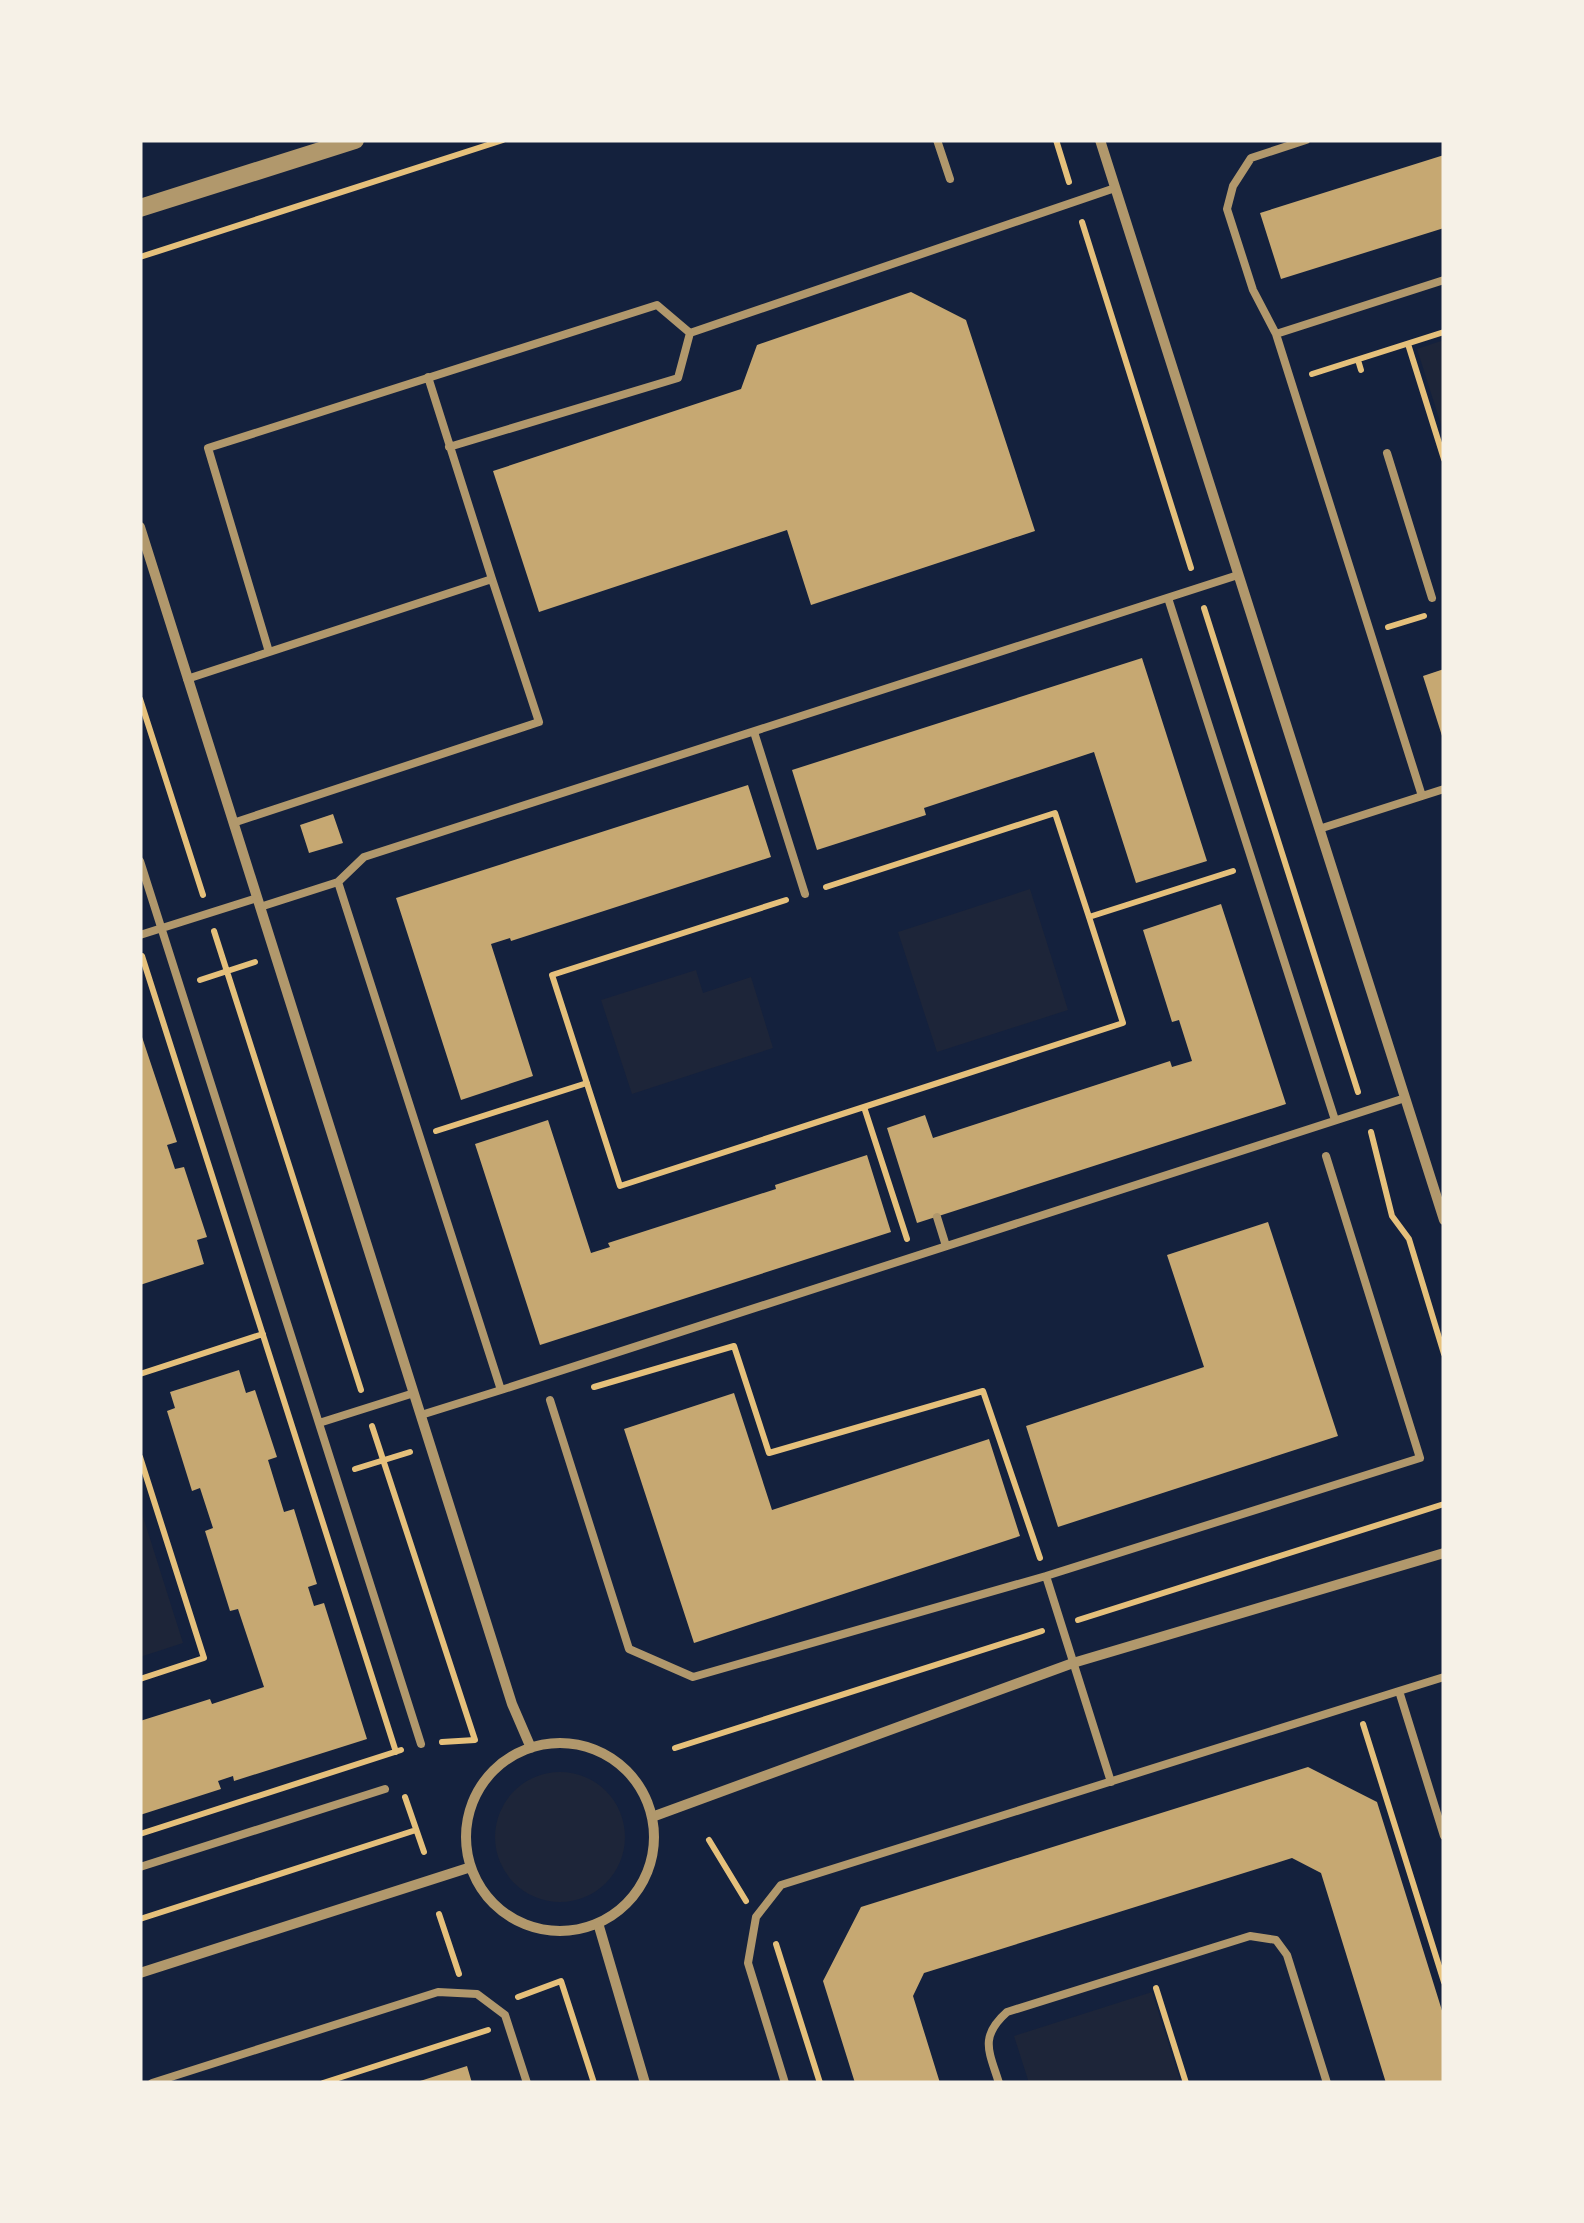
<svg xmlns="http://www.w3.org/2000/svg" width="1584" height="2223" viewBox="0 0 1584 2223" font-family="'IBM Plex Sans',sans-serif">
<rect width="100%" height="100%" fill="#14213d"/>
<path fill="#1d2539" d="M1444 340V434L1417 349Z
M1030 889 1068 1010 937 1052 898 932Z
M696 970 703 993 751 977 773 1048 632 1094 601 1000Z
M140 1507 183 1643 140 1657Z
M495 1837a65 65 0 1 1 130 0a65 65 0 1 1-130 0Z
M1152 1992 1181 2083H1029L1014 2036Z"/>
<path fill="#c6a872" d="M1444 155V228L1281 279 1260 213Z
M911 292 966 320 1035 531 811 605 787 530 539 612 493 471 741 389 757 345Z
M1142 658 1207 861 1136 883 1094 752 924 808 926 815 817 850 792 770Z
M1444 669V739H1443L1423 676Z
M748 785 771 857 511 941 510 938 491 944 533 1076 461 1100 396 898Z
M333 814 343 843 309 853 300 825Z
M1221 904 1286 1104 917 1223 887 1128 925 1115 933 1138 1170 1061 1172 1067 1192 1061 1179 1020 1172 1022 1143 930Z
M140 1031 177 1142 167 1145 175 1169 184 1167 207 1237 197 1240 204 1264 140 1285Z
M548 1120 591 1253 610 1247 608 1243 776 1189 775 1185 867 1155 891 1232 540 1345 475 1144Z
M1268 1222 1338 1436 1058 1527 1026 1426 1204 1367 1167 1255Z
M239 1370 246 1393 255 1390 277 1457 268 1460 284 1512 294 1509 317 1584 308 1587 314 1606 324 1603 367 1739 234 1781 233 1776 218 1781 221 1789 140 1815V1721L210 1699 212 1704 264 1687 238 1609 230 1611 205 1531 213 1528 200 1488 192 1491 167 1411 175 1408 170 1392Z
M734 1393 772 1510 989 1439 1020 1536 694 1643 624 1429Z
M1308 1767 1377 1802 1444 2017V2083H1386L1321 1873 1292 1858 924 1973 913 1996 940 2083H855L823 1981 861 1907Z
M467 2066 472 2083H417V2082Z"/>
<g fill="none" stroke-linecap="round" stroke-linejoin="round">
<path stroke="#e5c07b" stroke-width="6" d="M1056 140 1069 182
M1082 222 1191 568
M140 257 503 140
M1408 344 1444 459
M1358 360 1361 370
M1312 374 1444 332
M1204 608 1358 1092
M1388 627 1424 616
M140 699 203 895
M826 887 1055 813 1089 917 1233 871
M786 900 552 975 620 1186 1123 1023 1089 917
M214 931 361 1390
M142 956 396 1752
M200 980 255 962
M864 1107 907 1239
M436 1131 587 1083
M1371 1132 1392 1216 1409 1239 1444 1354
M140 1374 263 1334
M594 1387 734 1346 769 1453 983 1391 1040 1558
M372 1426 475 1740 442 1742
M140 1457 204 1658 140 1679
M355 1469 410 1452
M1078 1620 1444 1504
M1363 1724 1444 1982
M675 1748 1042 1631
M405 1797 424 1852
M140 1834 401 1750
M709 1840 746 1901
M439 1914 459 1974
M140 1919 416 1830
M776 1944 820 2083
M1156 1988 1186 2083
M518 1997 561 1981 594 2083
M323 2083 488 2030"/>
<path stroke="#b1986c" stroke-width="8" d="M937 140 950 179
M1306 140 1251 158 1233 186 1227 209 1253 290 1276 334 1422 796
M690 333 1115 188
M1276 334 1444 280
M449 447 678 378 690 333
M1387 453 1432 598
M1168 598 1335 1120
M269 652 208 448 657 305 690 333
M187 679 492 579 428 377
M754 732 805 894
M233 823 539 722 492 579
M1319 829 1444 789
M140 861 421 1744
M338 882 501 1390 421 1415
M260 907 338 882 364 857 1238 575
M140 935 257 898
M937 1217 946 1246
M501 1390 1405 1098
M550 1400 629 1649 693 1677 1046 1576
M319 1423 414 1393
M1399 1691 1444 1677
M1111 1782 1046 1576 1420 1458 1326 1156
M140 1867 385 1789
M152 2083 438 1992 477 1994 505 2015 527 2083
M785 2083 748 1963 756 1917 781 1885 1399 1691 1444 1836
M999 2083C989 2051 979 2037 1007 2012L1250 1936 1276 1940 1287 1955 1327 2083"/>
<path stroke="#b1986c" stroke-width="10" d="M1100 140 1444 1220
M140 527 512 1704 531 1748
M466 1837a94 94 0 1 1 188 0a94 94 0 1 1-188 0Z
M652 1817 1073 1663 1444 1553
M598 1923 645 2083
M140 1973 471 1867"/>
<path stroke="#b1986c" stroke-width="18" d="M140 208 355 140"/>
</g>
<rect width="1584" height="2223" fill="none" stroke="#f6f1e7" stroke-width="285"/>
</svg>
